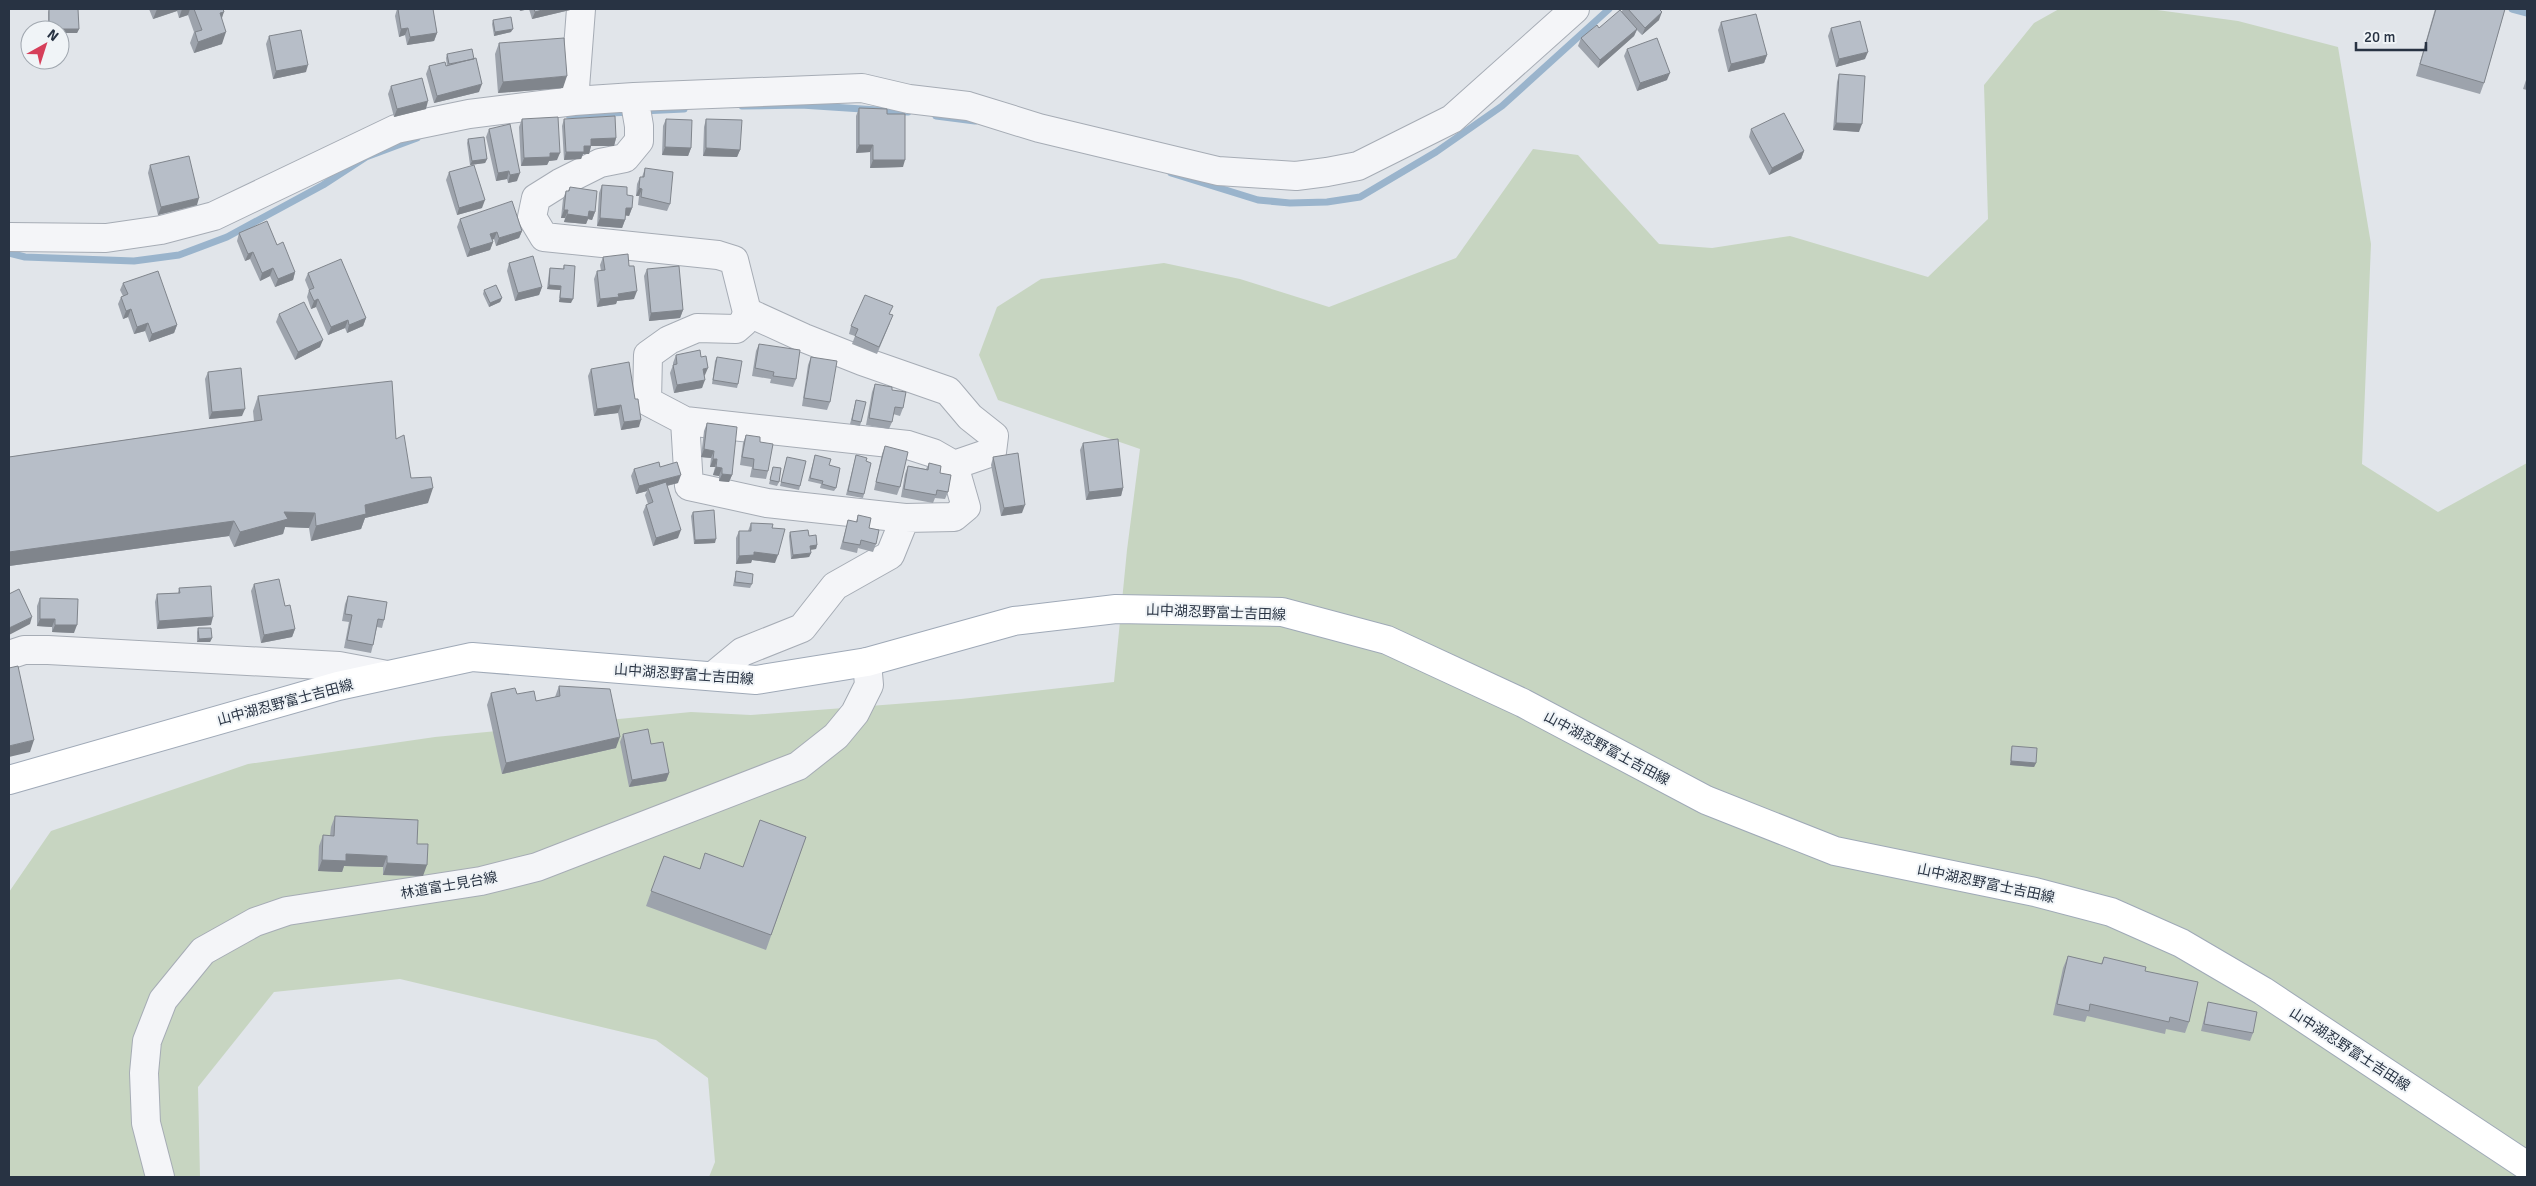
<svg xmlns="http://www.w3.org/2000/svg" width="2536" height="1186" viewBox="0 0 2536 1186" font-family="Signika,'Noto Sans JP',sans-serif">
<rect width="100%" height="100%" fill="#e1e5ea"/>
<path fill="#c7d5c1" d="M2059 9H2150L2238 21 2338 47 2371 244 2362 464 2438 512 2527 463V1177H709L715 1162 708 1078 656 1040 400 979 274 992 198 1087 200 1177H9V892L51 831 248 764 435 737 691 712 751 715 961 699 1114 682 1127 550 1140 449 998 400 979 355 997 307 1041 279 1164 263 1240 279 1329 307 1456 258 1533 149 1578 155 1659 244 1712 248 1790 236 1928 277 1988 219 1984 85 2034 23Z"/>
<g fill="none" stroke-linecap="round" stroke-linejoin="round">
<path stroke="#9ab4cc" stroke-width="7" d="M2512 9 2527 13
M742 106 801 105 908 112
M642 111 684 109
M569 115 631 112
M936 116 975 121
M1171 173 1258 200 1290 203 1327 202 1360 197 1436 152 1502 106 1609 9
M9 253 25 257 134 261 179 255 227 237 323 185 366 157 417 138"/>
<defs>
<path id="minor" d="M634 97 639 126V141L625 158 600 163 560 183 536 198 532 217 544 237 718 255 734 260 747 312 744 322 736 329 697 328 669 340 648 355 647 401 685 421 689 486 767 503 905 518 954 517 966 507 954 465 933 453 908 445 685 421
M574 101 581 9
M9 237 106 238 161 230 214 216 396 129 469 114 574 101 634 97 862 88 909 99 968 106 1039 128 1218 171 1296 176 1327 172 1358 166 1452 119 1575 9
M747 312 804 338 862 361 948 391 970 417 994 436 992 452 954 465
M9 655 24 650H48L339 666 387 675
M713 676 742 652 802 628 835 586 890 555 905 518
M160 1177 146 1123 144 1073 147 1041 163 1000 203 951 255 922 287 911 481 881 537 867 798 766 836 736 855 713 869 685 867 662"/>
<path id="major" d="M9 780 338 686 472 657 756 680 867 662 1014 621 1116 609 1282 612 1387 640 1523 703 1706 800 1835 851 2035 892 2111 912 2181 943 2263 991 2527 1166"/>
</defs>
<use href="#minor" stroke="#a6acb5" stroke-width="30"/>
<use href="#major" stroke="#9fa9b7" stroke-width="30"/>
<use href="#minor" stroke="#f4f5f8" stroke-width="28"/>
<use href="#major" stroke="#fff" stroke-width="28"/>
</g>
<path fill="#9da3ac" d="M49 9 79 29 77 33 60 30H48V12Z
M149 9H223L222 19V44L194 53 190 43 194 32 188 15 179 18 177 11 153 19Z
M397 9H433L437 33 434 41 407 45 405 35 399 37 395 16Z
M519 9H571L570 10 532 19 529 9 520 11Z
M1623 9H1659V20L1642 35 1637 30 1634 36 1598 68 1578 46 1581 38 1599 28 1622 11Z
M2435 9H2505L2484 83 2480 94 2416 76Z
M493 20 511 32 494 36 492 24Z
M1721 22 1767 55 1764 63 1728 72 1718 30Z
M1831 28 1865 59 1836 67 1828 36Z
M269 36 306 72 273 79 266 44Z
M499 43 563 88 498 93 495 54Z
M1627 49 1667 80 1637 91 1624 56Z
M447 54 479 92 434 103 426 74 429 66H447L446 58Z
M1839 74 1859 132 1833 130 1837 82Z
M2527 77V90L2523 89Z
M391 86 426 109 394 117 388 94Z
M859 108 887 114 903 167 870 168V152L856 153V116Z
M522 119 557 160 549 161 547 165 521 166 519 127Z
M564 119 616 138 614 146H591L589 154H583L581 159 564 160 562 126Z
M666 119 691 148 688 156 662 155 663 126Z
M706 119 740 150 737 157 703 156 704 127Z
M489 129 517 181 508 183 507 179 496 181 486 137Z
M1751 129 1804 151 1801 159 1769 175 1749 137Z
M468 139 487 159 485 163 470 165 467 143Z
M150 165 197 205 158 215 148 173Z
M645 168 670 204 667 211 638 205 639 196H636L637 184 640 177H642Z
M449 172 482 208 457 215 446 180Z
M602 185 627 195 632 208 629 216 625 215V220L622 228 597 226 599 193Z
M570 187 595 212 592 220 588 219 586 224 564 222 565 218H561L563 199 566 191H568Z
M460 219 522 231 519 238 496 246 494 239 492 240 493 242 490 250 467 257 457 227Z
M239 233 277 245 295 272 293 280 275 287 270 276 260 281 250 259 245 261 237 241Z
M603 257 629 266 634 299 617 301 616 304 597 307 594 279 597 271H601L600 265Z
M509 263 542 287 539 295 515 301 507 271Z
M564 265 571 303 559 302 560 290 547 289 549 272 550 268 563 269Z
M647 269 683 310 680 318 649 321 644 276Z
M308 273 366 318 363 326 347 333 345 328 328 335 316 307 311 309 307 297 309 290 305 280Z
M123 283 177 325 174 333 149 342 145 331 134 334 128 317 123 319 118 304 121 297 123 296 120 290Z
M484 290 502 298 500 302 489 307 483 294Z
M279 314 320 347 295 360 276 322Z
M890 314V323L877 354 852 344 855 336 849 334 851 326Z
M759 344 796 379 793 387 770 383 771 379 752 376 756 351Z
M676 355 705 375 704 376 702 388 674 393 670 373 673 365V363Z
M717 357 738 384 737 388 712 384 715 361Z
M811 357 830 402 827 410 802 406 808 365Z
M591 369 635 399 639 427 621 430 618 413 594 416 588 376Z
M208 372 242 416 209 419 205 379Z
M875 384 892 390 903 408 900 416 893 414 892 422 889 429 866 425 872 392Z
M258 396 396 439 411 478 428 503 365 518 361 529 311 541 309 528 285 527 283 534 234 547 229 536 9 566V457L254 421 253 411Z
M856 400 861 422 860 426 850 424Z
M707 423 732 475 729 482 719 481V476L713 475 715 467H710L711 458 701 457 704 431Z
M746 435 760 442 768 471 766 479 750 477 752 467 740 465 743 443Z
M1083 443 1123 488 1121 496 1086 500 1080 450Z
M885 446 900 487 897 495 874 490 882 454Z
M815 455 829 465 836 488 834 491 820 488 821 484 808 481Z
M856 455 864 494 863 498 846 495Z
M787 457 800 486 799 490 780 486Z
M993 457 1022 513 1001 516 991 465Z
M929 463 940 473 948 492 945 499 935 498 933 503 901 497 905 474 908 466 926 469Z
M660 467 678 483 667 486 678 538 653 546 643 512 646 505 648 504 645 495 647 491 636 494 631 476 634 469Z
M773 467 779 482 777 486 769 484Z
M693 512 715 543 694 544 691 516Z
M858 515 869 528 876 544 873 552 858 548 857 553 840 549 846 528 848 520 856 522Z
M751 523 772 528 775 563 752 560 751 563 736 564V538L739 531H748Z
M790 532 809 536 817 545 816 549 810 550 811 553 809 557 791 559 789 536Z
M736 571 752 584 750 588 733 586Z
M254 584 285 606 295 629 292 637 261 643 251 591Z
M179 588 211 625 157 629 155 602 157 594 178 593Z
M348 596 384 620 382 628 377 627 373 645 371 653 344 648 349 622 342 621 345 604Z
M40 598 74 633 52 632V627L37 626V606Z
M198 628 212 638 210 642H197V632Z
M559 686 616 748 502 774 487 705 491 693 517 694 536 701 555 697Z
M623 734 651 744 669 773 666 781 629 787 620 742Z
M2012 746 2036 763 2034 767 2010 765 2011 750Z
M335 816 417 844 423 876 383 875V867L344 866 342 872 318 871 319 846 323 835 330 836 331 827Z
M806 837 766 950 646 906 664 856 699 869 743 867Z
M2068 956 2101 964 2104 957 2145 971 2189 1022 2185 1033 2166 1029 2165 1034 2087 1016 2085 1022 2053 1015 2063 968Z
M2208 1002 2253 1033 2250 1041 2201 1031 2206 1010Z"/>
<path fill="#80858c" d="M157 9H178L177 11 153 19Z
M182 9H190L188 15 179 18Z
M521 9H529L520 11Z
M546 9H571L570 10 532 19 535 12Z
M224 12 220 23V13Z
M1662 12 1659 20 1642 35 1645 28Z
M408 28 405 35 399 37 401 29Z
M49 29H79L77 33H60V30H49Z
M513 29 511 32 494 36 495 32Z
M1637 29 1634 36 1598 68 1600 60Z
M226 32 222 44 194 53 198 42Z
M437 33 434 41 407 45 410 37Z
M1868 52 1865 59 1836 67 1839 59Z
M1767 55 1764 63 1728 72 1731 64Z
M308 65 306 72 273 79 276 71Z
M1670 73 1667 80 1637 91 1640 83Z
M567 76 563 88 498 93 503 82Z
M482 84 479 92 434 103 437 96Z
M428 101 426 109 394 117 397 109Z
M1836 123 1862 124 1859 132 1833 130Z
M616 138 614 146H591L589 154H583L581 159 564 160 566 152 584 146 591 139Z
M859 145H873L870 152 856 153Z
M665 147 691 148 688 156 662 155Z
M706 148 740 150 737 157 703 156Z
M1804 151 1801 159 1769 175 1772 168Z
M550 153H560L557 160 549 161 547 165 521 166 524 158Z
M487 159 485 163 470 165 472 161Z
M873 160H905L903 167 870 168Z
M509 171 507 179 496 181 498 173Z
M520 173 517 181 508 183 510 175Z
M639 188 642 189 639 196H636Z
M199 198 197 205 158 215 161 207Z
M485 200 482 208 457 215 459 208Z
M626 208H632L629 216 623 215Z
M564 210H568L565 218H561Z
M589 211 595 212 592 220 588 219 586 224 564 222 567 214Z
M600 218 625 220 622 228 597 226Z
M522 231 519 238 496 246 499 238Z
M497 232 494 239 488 241 490 234Z
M493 242 490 250 467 257 470 249Z
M253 252 250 259 245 261 248 254Z
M273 268 270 276 260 281 262 273Z
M295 272 293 280 275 287 278 279Z
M549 285 561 286 560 290 547 289Z
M542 287 539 295 515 301 518 293Z
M637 291 634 299 617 301 616 304 597 307 600 299 618 294Z
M502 298 500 302 489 307 490 303Z
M560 298 573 299 571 303 559 302Z
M318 299 316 307 311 309 314 301Z
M131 309 128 317 123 319 126 311Z
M683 310 680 318 649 321 651 313Z
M366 318 363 326 347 333 349 325Z
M348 320 345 328 328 335 331 327Z
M148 323 145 331 134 334 137 327Z
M177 325 174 333 149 342 152 334Z
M323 340 320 347 295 360 298 352Z
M708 368 705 375 700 377 703 369Z
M705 380 702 388 674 393 677 385Z
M621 405 618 413 594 416 597 409Z
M245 409 242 416 209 419 212 412Z
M641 420 639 427 621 430 624 422Z
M704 449 714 451 711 458 701 457Z
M713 459H717L715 467H710Z
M716 467 722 468 719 476 713 475Z
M722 474 732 475 729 482 719 481Z
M681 475 678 483 649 490 648 488 647 491 636 494 639 486Z
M433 488 428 503 365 518 361 529 311 541 316 526 365 505Z
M1123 488 1121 496 1086 500 1089 492Z
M1025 505 1022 513 1001 516 1004 508Z
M284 512 315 513 309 528 285 527 283 534 234 547 240 532Z
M234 521 229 536 9 566V552Z
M681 530 678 538 653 546 656 538Z
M716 539 715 543 694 544 695 540Z
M817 545 816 549 808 550 810 546Z
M754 552 778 555 775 563 752 560 751 563 736 564 739 556Z
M811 553 809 557 791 559 793 555Z
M32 617 30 624 9 635V628Z
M213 617 211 625 157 629 159 621Z
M40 619H55L52 627 37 626Z
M55 625H77L74 633 52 632Z
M295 629 292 637 261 643 264 635Z
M212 638 210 642H197L199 639Z
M620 737 616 748 502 774 506 763Z
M34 740 30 752 9 757V746Z
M2011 761 2036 763 2034 767 2010 765Z
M669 773 666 781 629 787 632 780Z
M346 854 387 856 383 867 344 866 342 872 318 871 322 860Z
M387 863 427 865 423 876 383 875Z"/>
<path fill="#b7bec8" stroke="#80858c" d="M49 9H78L79 29H49Z
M194 9H223L224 12 220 13 226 32 198 42 195 32 202 30Z
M398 9H433L437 33 410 37 408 28 401 29Z
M534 9H546L535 12Z
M1628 9H1659L1662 12 1645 28Z
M2436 9H2505L2484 83 2420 64Z
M1620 10 1637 29 1600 60 1581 38 1597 25 1599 28Z
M1756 14 1767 55 1731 64 1721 22Z
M511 17 513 29 495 32 493 20Z
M1860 21 1868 52 1839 59 1831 28Z
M301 30 308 65 276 71 269 36Z
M564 38 567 76 503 82 499 43Z
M1657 38 1670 73 1640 83 1627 49Z
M472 49 474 59 449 64 447 54Z
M476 58 482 84 437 96 429 66 445 62 446 66Z
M1839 74 1865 76 1862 124 1836 123Z
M422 78 428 101 397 109 391 86Z
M859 108 887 109V114H905V160H873V145H859Z
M1784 113 1804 151 1772 168 1751 129Z
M615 116 616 138 591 139V146H584V152H566L564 119Z
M558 117 560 153H550V157L524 158 522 119Z
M666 119 692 120 691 148 665 147Z
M706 119 742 120 740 150 706 148Z
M510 124 520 173 510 175 509 171 498 173 489 129Z
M484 137 487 159 472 161 468 139Z
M189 156 199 198 161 207 150 165Z
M474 165 485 200 459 208 449 172Z
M645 168 673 172 670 204 641 197 642 189 639 188 640 177H644Z
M602 185 627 187V195L633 196 632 208H626L625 220 600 218Z
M570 187 597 191 595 212 589 211 588 217 567 214 568 210H564L566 191H569Z
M512 201 522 231 499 238 497 232 490 234 493 242 470 249 460 219Z
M267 221 277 245 283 242 295 272 278 279 273 268 262 273 253 252 248 254 239 233Z
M628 254 629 266H634L637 291 618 294 619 297 600 299 597 271 605 270 603 257Z
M533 256 542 287 518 293 509 263Z
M341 259 366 318 349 325 348 320 331 327 318 299 314 301 309 290 314 288 308 273Z
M564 265 575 266 573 299 560 298 561 286 549 285 550 268 564 269Z
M679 266 683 310 651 313 647 269Z
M158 271 177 325 152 334 148 323 137 327 131 309 126 311 121 297 128 294 123 283Z
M496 285 502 298 490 303 484 290Z
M865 295 893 306 889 314 893 315 879 347 855 336 858 329 851 326Z
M304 302 323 340 298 352 279 314Z
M759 344 800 350 796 379 773 376 774 372 755 368Z
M700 350 701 357 706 356 708 368 703 369 705 380 677 385 673 365 677 364 676 355Z
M717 357 742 361 738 384 713 380Z
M811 357 837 361 830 402 804 398Z
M629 362 635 399H638L641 420 624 422 621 405 597 409 591 369Z
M241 368 245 409 212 412 208 372Z
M392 381 396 439 404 435 411 478 431 477 433 488 365 505 366 514 316 526 315 513 284 512 288 519 240 532 234 521 9 552V457L262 420 258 396Z
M875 384 892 387V390L906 392 903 408 895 407 892 422 869 418Z
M856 400 866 402 861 422 852 420Z
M707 423 737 427 732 475 722 474V468L716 467 717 459H713L714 451 704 449Z
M746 435 760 437V442L773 444 768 471 753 469 754 459 742 457Z
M1118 439 1123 488 1089 492 1083 443Z
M885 446 908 452 900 487 876 482Z
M1018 453 1025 505 1004 508 993 457Z
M815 455 831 459 829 465 840 468 836 488 822 484 823 481 810 478Z
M856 455 867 458 866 461 871 463 864 494 848 491Z
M787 457 806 461 800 486 781 482Z
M659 462 660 467 677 462 681 475 639 486 634 469Z
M929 463 941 466 940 473 951 475 948 492 937 490 936 495 904 489 908 466 928 470Z
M773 467 781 468 779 482 770 480Z
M666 482 681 530 656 538 646 505 653 502 648 488Z
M714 510 716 539 695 540 693 512Z
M858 515 871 518 869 528 879 530 876 544 861 540 860 545 843 542 848 520 857 522Z
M751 523 773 524 772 528 785 529 778 555 754 552V555L739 556V531H751Z
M808 530 809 536 816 535 817 545 810 546 811 553 793 555 790 532Z
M736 571 753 574 752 584 735 582Z
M279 579 285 606 290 605 295 629 264 635 254 584Z
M211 586 213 617 159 621 157 594 180 593 179 588Z
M19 589 32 617 9 628V594Z
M348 596 387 602 384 620 378 619 373 645 347 640 352 615 345 614Z
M40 598 78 599 77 625H55V619H40Z
M198 628H211L212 638 199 639Z
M18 666 34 740 9 746V668Z
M559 686 610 689 620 737 506 763 491 693 515 688 517 694 534 691 536 701 560 696Z
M648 729 651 744 663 742 669 773 632 780 623 734Z
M2012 746 2037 748 2036 763 2011 761Z
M335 816 418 820 417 844H428L427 865 387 863V856L346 854V861L322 860 323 835 334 836Z
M760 820 806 837 771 935 651 891 664 856 700 869 705 853 743 867Z
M2068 956 2102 964 2104 957 2146 967 2145 971 2198 982 2189 1022 2170 1017 2169 1022 2090 1004 2089 1011 2057 1004Z
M2208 1002 2257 1012 2253 1033 2204 1024Z"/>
<g text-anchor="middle" stroke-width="4" stroke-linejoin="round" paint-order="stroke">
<g font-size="14" fill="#283343" stroke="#f0f4f7">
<text transform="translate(1216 612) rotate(2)" y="5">山中湖忍野富士吉田線</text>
<text transform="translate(684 674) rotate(4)" y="5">山中湖忍野富士吉田線</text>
<text transform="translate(285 702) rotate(-15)" y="5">山中湖忍野富士吉田線</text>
<text transform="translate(1607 748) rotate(28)" y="5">山中湖忍野富士吉田線</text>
<text transform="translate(1986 883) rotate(12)" y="5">山中湖忍野富士吉田線</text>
<text transform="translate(449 885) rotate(-10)" y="5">林道富士見台線</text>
<text transform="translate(2350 1049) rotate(33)" y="5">山中湖忍野富士吉田線</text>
</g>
</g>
<rect width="2536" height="1186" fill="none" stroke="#283343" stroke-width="20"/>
<g transform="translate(45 45) rotate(39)"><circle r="24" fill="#f0f4f7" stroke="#a0a7af"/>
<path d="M0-4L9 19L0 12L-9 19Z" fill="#d63f5a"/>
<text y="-8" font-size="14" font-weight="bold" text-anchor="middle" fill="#283343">N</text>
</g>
<path d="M2356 42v8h70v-8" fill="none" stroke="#283343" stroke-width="2.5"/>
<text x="2364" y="42" font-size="15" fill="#283343" stroke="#f0f4f7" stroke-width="4" paint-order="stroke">20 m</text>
</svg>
